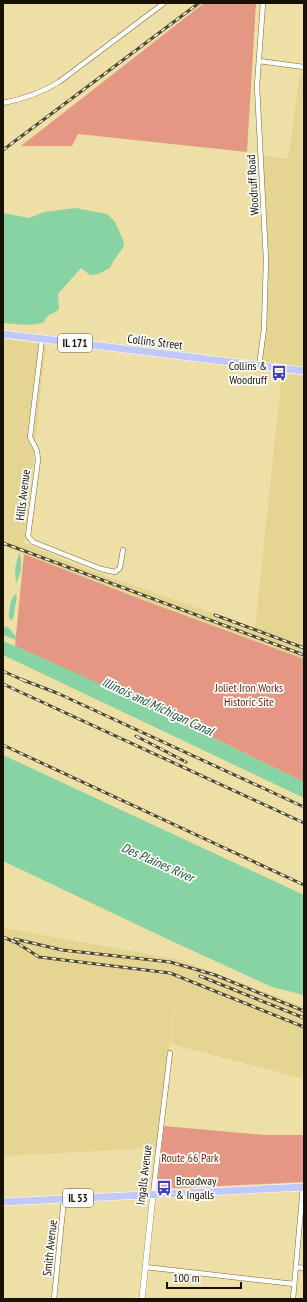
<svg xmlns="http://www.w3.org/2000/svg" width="307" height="1302" viewBox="0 0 307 1302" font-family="'PT Sans Narrow',sans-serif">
<rect width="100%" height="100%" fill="#eddfa5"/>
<path fill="#e5d593" d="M300 74 304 75V368L261 364 265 330 262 155 288 159Z
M3 339 46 345 24 543 73 564 255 628 282 373 304 376V659L143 600 3 546Z
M3 928 181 960 304 1007V1079L171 1044 177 991 156 1148 3 1156Z"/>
<path fill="#e49883" d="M204 3H256L247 152 78 134 72 146H21Z
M24 554 143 600 304 659V782L172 718 15 646Z
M164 1126 264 1135H304V1182L158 1189 157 1188Z"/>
<path fill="#87d3a4" d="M76 208 107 214 115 222 123 240 124 246 114 260 110 268 98 274 90 275 81 268 58 294 59 309C53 315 47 313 44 322 31 327 17 324 3 323V213L29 218 44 212Z
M19 552 21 559V570L16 584 15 569Z
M15 594 17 596 13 619 11 620 9 618C9 611 10 599 15 594Z
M3 626 9 628 16 637V640L3 635Z
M3 641C105 684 204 734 304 782V798L3 655Z
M3 755 304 895V995L272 987 163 937 3 861Z"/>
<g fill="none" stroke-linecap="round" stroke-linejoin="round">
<defs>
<path id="minor" d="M259 61 304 67
M3 103C24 99 41 93 59 82L164 3
M42 339 30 437 37 451 38 460 28 536 33 542 101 569 115 572 120 568 123 550
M259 366 264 329 266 260 257 86 263 3
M153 1194 170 1053
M145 1267 294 1284
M296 1267 304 1268
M54 1299 64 1199
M293 1299 303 1187"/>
<path id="tertiary" d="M142 1299 153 1194"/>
<path id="primary" d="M3 334 304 371
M3 1202 304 1187"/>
</defs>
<use href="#minor" stroke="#796b35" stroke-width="5.5"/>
<use href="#tertiary" stroke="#796b35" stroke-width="6"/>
<use href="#primary" stroke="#fff" stroke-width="8"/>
<use href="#minor" stroke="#fff" stroke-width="4.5"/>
<use href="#tertiary" stroke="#fff" stroke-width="5.5"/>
<use href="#primary" stroke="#c1c8fd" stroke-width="7"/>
<defs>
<path id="rail" d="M3 150 199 3
M3 543 304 655
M215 615 304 648
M3 671 27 682
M23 680 57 693 304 807
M3 684 304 823
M136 736 186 762
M3 745 304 885
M3 937 17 943 39 957 170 973 304 1027
M15 939 62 950 170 962 215 975 304 1011
M200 976 304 1018"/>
</defs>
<use href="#rail" stroke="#51492d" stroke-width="3"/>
<use href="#rail" stroke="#fff" stroke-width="1.5" stroke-dasharray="4.5" stroke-linecap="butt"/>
</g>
<defs>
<symbol id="bus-bare" viewBox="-9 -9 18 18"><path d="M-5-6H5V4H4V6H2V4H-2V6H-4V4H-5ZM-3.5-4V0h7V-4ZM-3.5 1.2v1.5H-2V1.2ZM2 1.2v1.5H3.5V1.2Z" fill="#4041b6" stroke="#fff" stroke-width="2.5" paint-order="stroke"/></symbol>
</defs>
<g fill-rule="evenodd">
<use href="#bus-bare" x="268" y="362" width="22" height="22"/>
<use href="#bus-bare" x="153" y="1177" width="22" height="22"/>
</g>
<g text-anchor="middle" stroke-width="3.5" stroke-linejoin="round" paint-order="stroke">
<g fill="#fff" stroke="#5c584c" stroke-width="1">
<rect x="58" y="334" width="34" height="18" rx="3"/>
<rect x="63" y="1189" width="30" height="18" rx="3"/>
</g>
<g font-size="11" font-weight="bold" fill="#161100">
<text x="75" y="347">IL 171</text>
<text x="78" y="1202">IL 53</text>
</g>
<g font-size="12" fill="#161100" stroke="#fff">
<text transform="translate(253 185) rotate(-94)" y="4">Woodruff Road</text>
<text transform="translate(155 342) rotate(7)" y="4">Collins Street</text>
<text transform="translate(23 495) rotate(-83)" y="4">Hills Avenue</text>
<text transform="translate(144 1175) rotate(-83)" y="4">Ingalls Avenue</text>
<text transform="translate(50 1248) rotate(-84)" y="4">Smith Avenue</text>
</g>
<g font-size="12" fill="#161100" stroke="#fff" text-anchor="end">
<text x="267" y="370">Collins &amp;<tspan x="267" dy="14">Woodruff</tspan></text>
<text x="176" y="1185" text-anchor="start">Broadway<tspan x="176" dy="14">&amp; Ingalls</tspan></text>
</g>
<g font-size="12" fill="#781c00" stroke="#fff">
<text x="249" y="692">Joliet Iron Works<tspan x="249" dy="14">Historic Site</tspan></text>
<text x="190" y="1162">Route 66 Park</text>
</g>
<g font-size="13" font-style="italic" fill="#1b5435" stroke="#fff">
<text transform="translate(158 706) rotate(25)" y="5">Illinois and Michigan Canal</text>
<text transform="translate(158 862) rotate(24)" y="5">Des Plaines River</text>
</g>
</g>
<rect width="307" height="1302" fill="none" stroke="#161100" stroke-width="8"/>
<path d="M167 1282v6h74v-6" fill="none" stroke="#161100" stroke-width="2"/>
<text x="173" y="1282" font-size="12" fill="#161100" stroke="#ffffff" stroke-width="3" paint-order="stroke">100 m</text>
</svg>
